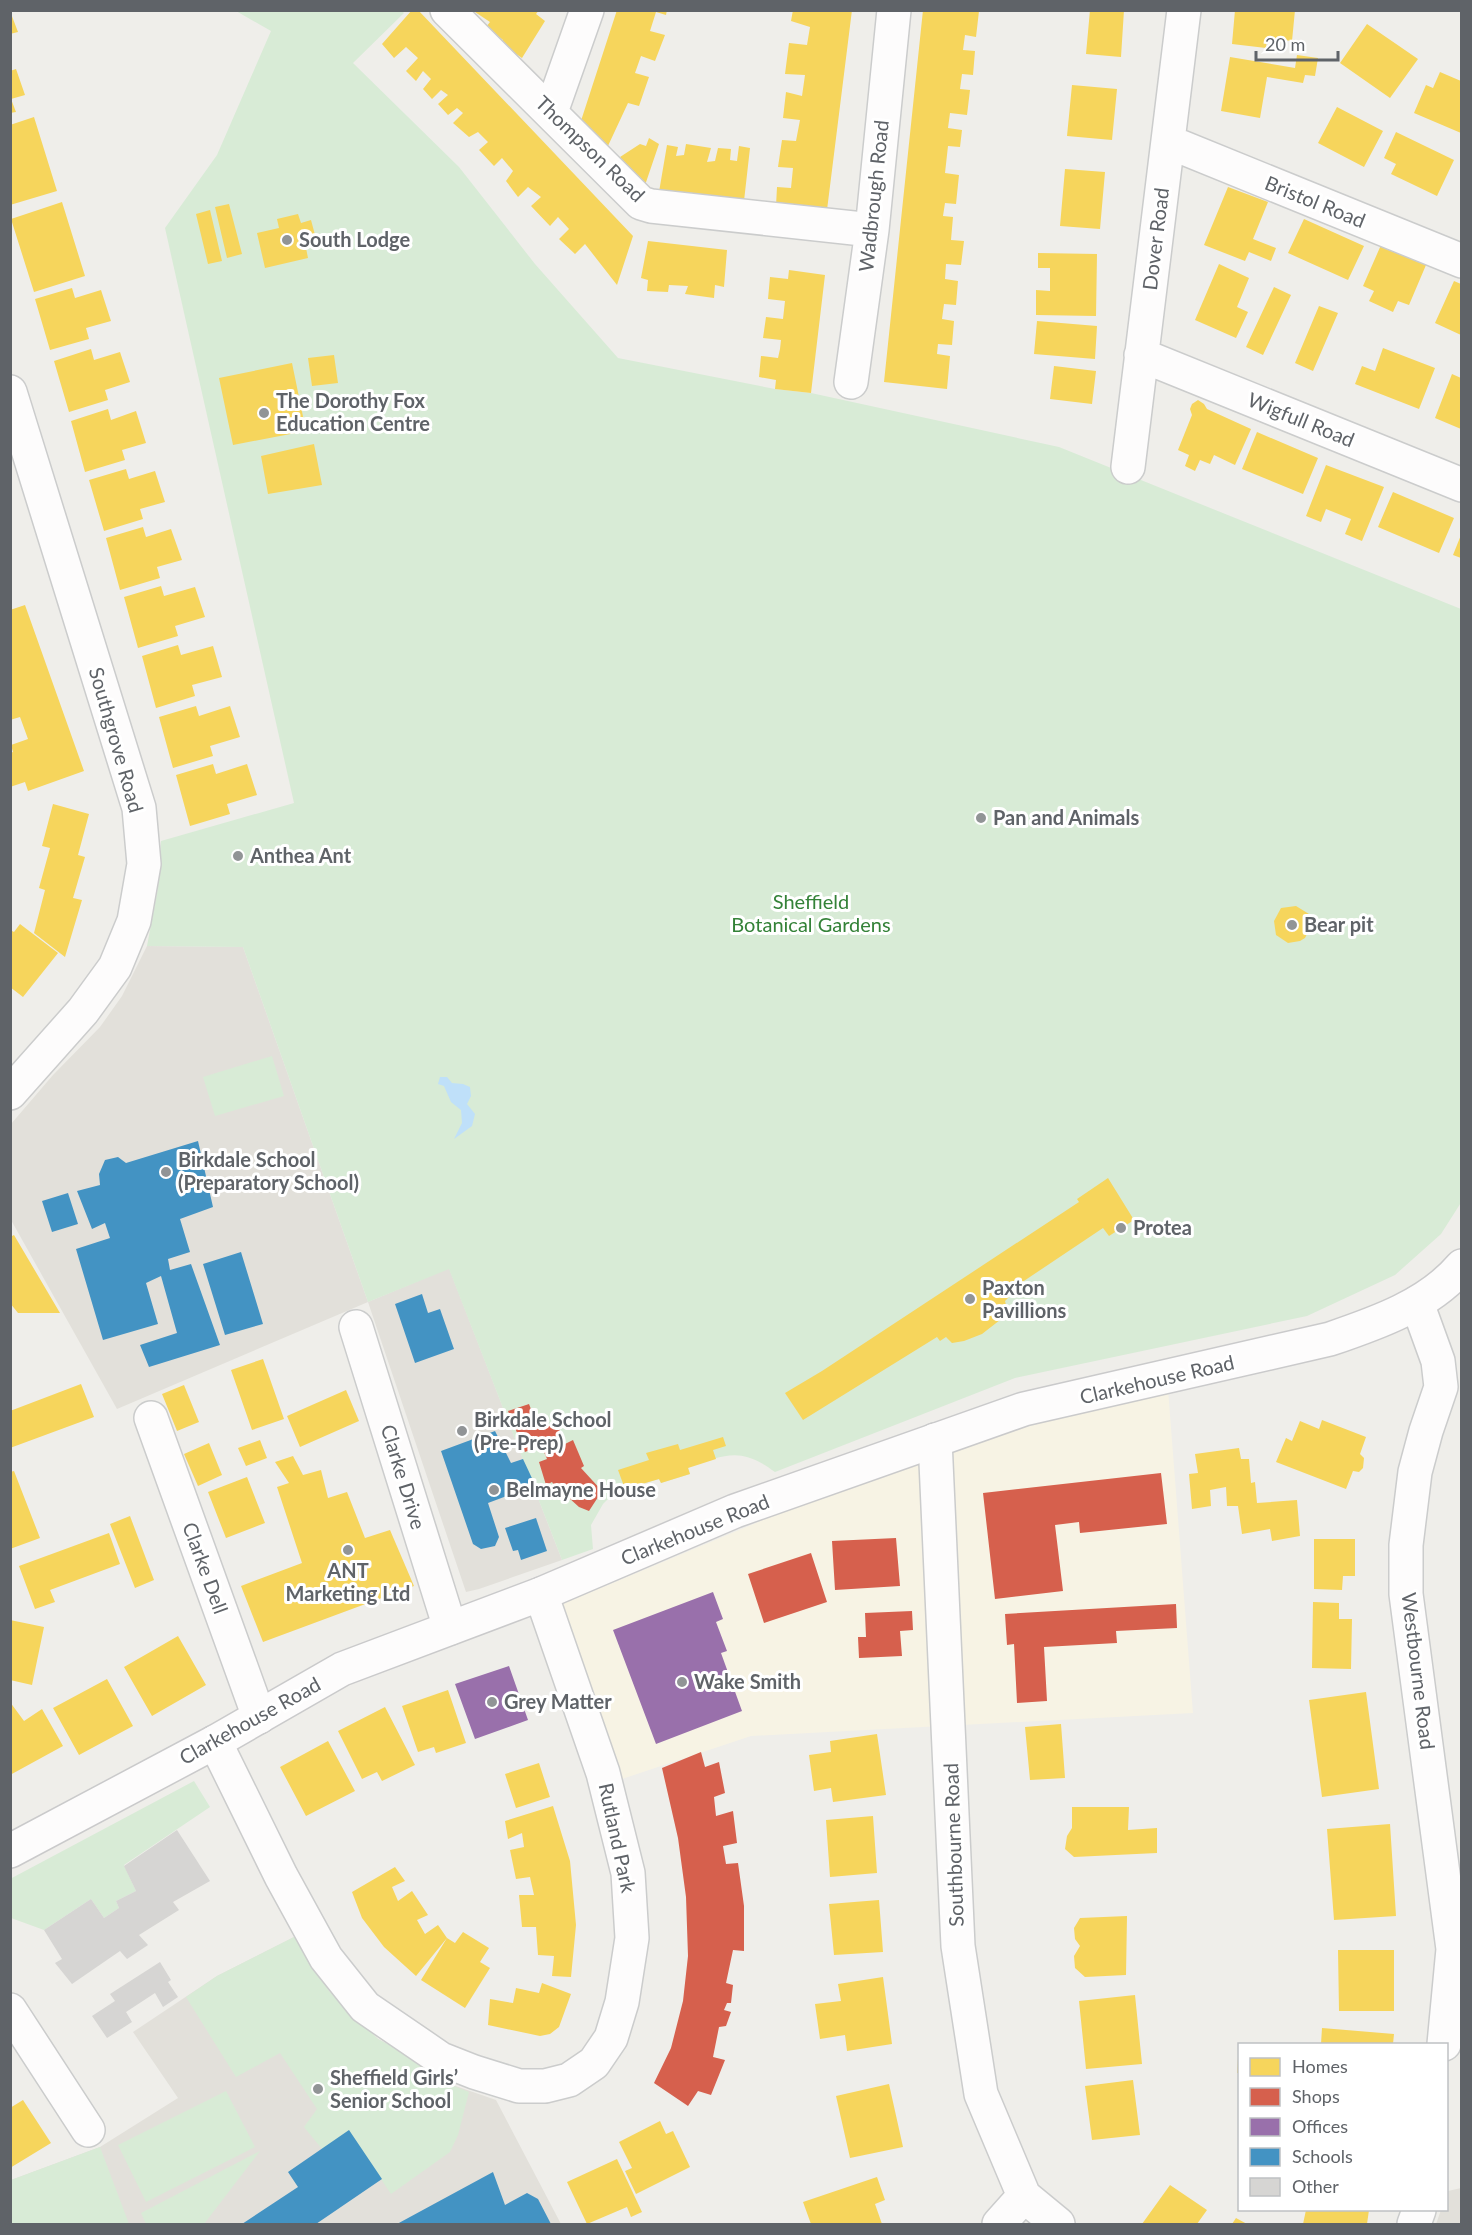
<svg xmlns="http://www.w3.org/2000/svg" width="1472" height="2235" viewBox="0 0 1472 2235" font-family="Lato,sans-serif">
<rect width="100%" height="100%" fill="#efeeea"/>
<path fill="#f7f3e4" d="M1168 1389 1193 1713 751 1736 604 1785 534 1616 911 1458Z"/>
<path fill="#e2e0da" d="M147 946 243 947 368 1302 449 1268 562 1560 479 1589 466 1592 368 1302 117 1409 11 1220V1124L53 1075 100 1027 122 996Z
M294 1937 329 1991 378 2039 406 2054 441 2081 496 2100 561 2224H11V2180L100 2147 178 2098 133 2032 217 1976Z
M1461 2188V2224H1436L1441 2210H1446L1448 2191Z"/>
<path fill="#d8ebd6" d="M236 11H402L404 13 353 63 459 167 535 264 618 358 775 389 811 393 1059 447 1461 609 1462 1201 1441 1234 1395 1275 1307 1316 1015 1378 775 1472C740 1446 726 1455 688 1467L690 1474 661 1483 659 1479 625 1489 611 1496 603 1504 591 1525 593 1549 562 1560 449 1269 368 1302 243 947 147 946 158 888 161 841 294 803 165 228 217 155 271 31Z
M272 1056 284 1096 215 1116 203 1077Z
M194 1781 210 1807 124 1865 136 1891 116 1901 119 1908 104 1918 91 1899 44 1930 11 1918 10 1879Z
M294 1937 329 1991 378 2039 406 2054 441 2081 469 2092 458 2135 450 2152 391 2194 349 2131 322 2149 304 2127 317 2109 280 2053 236 2077 186 1997 217 1976Z
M226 2091 255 2147 146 2202 118 2145Z
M100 2147 129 2224H11V2180Z
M260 2151 204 2224H146L141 2213Z"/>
<path fill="#bfe0f9" d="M440 1077H447L452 1083 463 1084 470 1087 471 1096 467 1104 475 1114 472 1126 454 1139 462 1123 461 1110 451 1102 444 1086 438 1084Z"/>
<path fill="#f6d55c" d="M412 10H418L633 236 617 285 585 244 575 254 559 239 569 229 558 217 550 226 531 206 541 197 528 187 518 197 506 181 513 171 502 158 494 166 479 150 488 142 478 132 469 137 453 123 463 113 457 108 448 115 438 104 448 95 441 90 432 99 423 89 431 79 423 71 416 81 406 71 418 58 406 47 394 58 382 44Z
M472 10H539L536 14 545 21 522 58 500 43 503 40 486 27 490 22Z
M617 10H667L666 15 656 12 650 31 665 35 655 61 641 56 635 73 649 77 639 106 628 103 607 148 578 130Z
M793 10H852L827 210 776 206 777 187 791 188 793 168 778 167 782 140 796 141 800 120 783 118 786 92 802 96 805 75 785 74 789 43 807 45 810 27 791 21Z
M923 10 979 11 976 37 965 35 963 50 975 51 973 75 962 74 960 89 970 90 967 115 950 113 948 128 962 130 960 147 948 146 945 173 959 175 956 204 945 203 943 216 953 217 951 240 964 241 961 265 946 264 945 279 958 281 956 305 944 304 942 319 954 321 952 345 938 344 937 354 950 356 947 389 884 382Z
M1090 10H1124L1121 57 1086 54Z
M1235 10H1295L1292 41 1267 38 1266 48 1232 44Z
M10 11 18 32 10 34Z
M1367 24 1418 59 1390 98 1340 63Z
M1297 55 1318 58 1315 76 1305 75 1303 83 1267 77 1260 118 1221 111 1230 57 1295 68Z
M16 69 25 95 11 99 16 112 10 113V71Z
M1440 72 1461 81V133L1414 113 1426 85 1433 88Z
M1072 85 1117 89 1112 140 1067 136Z
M1337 107 1383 131 1364 167 1318 143Z
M34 117 57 191 10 205V125Z
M1396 132 1454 160 1437 196 1391 174 1396 164 1384 158Z
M649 138 659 144 642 194 620 157 640 144 646 146Z
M686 144 711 148 707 162 715 161 718 148 731 149 730 160 737 161 739 146 750 148 744 201 659 192 667 145 678 147 676 156 684 155Z
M1065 169 1105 172 1100 229 1060 226Z
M1228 187 1268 202 1253 239 1276 248 1271 261 1249 252 1245 261 1204 245Z
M62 202 85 276 34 292 11 219Z
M229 204 242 254 227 258 215 207Z
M210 210 222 261 208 264 196 214Z
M298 214 301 223 311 220 318 246 306 248 308 258 265 268 257 233 279 228 277 219Z
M1304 219 1364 246 1348 280 1288 253Z
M648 241 727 250 724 287 715 285 714 298 685 294 688 286 669 285 668 292 647 291 648 280 641 278Z
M1381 245 1426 265 1409 305 1398 301 1393 312 1369 301 1374 291 1363 286Z
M1038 253 1097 254 1096 316 1036 315V290L1050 291V268H1038Z
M1219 264 1249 278 1237 307 1248 312 1236 338 1195 320Z
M789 270 825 275 811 393 775 389 776 380 759 377 761 356 778 358 780 349 781 340 763 338 766 317 783 319 785 301 768 299 770 277 788 279Z
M1454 281 1461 284V335L1435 323Z
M1274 287 1291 295 1263 355 1246 347Z
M72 288 75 298 101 290 111 321 86 328 89 339 50 350 35 299Z
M1319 306 1338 313 1313 371 1295 363Z
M1037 321 1097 326 1095 359 1034 354Z
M1383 348 1435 368 1419 409 1355 384 1362 366 1375 371Z
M91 349 94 360 120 352 130 382 105 390 108 400 69 412 54 361Z
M334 355 338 383 312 386 308 358Z
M292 363 306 431 233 445 219 378Z
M1054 366 1096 371 1092 404 1050 399Z
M1452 374 1461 378V429L1435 418Z
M1198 400 1204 404 1207 409 1251 429 1235 465 1214 455 1210 464 1200 460 1195 471 1185 466 1189 455 1178 450 1192 415 1190 409 1192 404Z
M108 409 111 420 136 411 146 443 122 450 125 460 85 472 71 421Z
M1257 432 1318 458 1303 494 1242 469Z
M314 444 322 485 268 494 261 456Z
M1326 465 1384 487 1362 541 1345 534 1351 519 1326 509 1321 522 1306 516Z
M126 469 129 479 155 471 165 502 140 509 143 519 104 531 89 480Z
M1393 492 1454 518 1439 553 1378 527Z
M143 527 146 537 171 529 182 560 157 567 160 578 120 590 106 538Z
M1461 535V558L1453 555Z
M161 586 164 596 195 587 205 617 175 626 178 636 138 648 124 597Z
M25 605 84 771 28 791 25 782 10 787V753L13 752 11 745 28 739 20 717 10 720V610Z
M178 645 181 655 213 646 222 677 192 685 195 696 156 708 142 656Z
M196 706 199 716 230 706 240 737 210 746 213 756 173 768 159 717Z
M213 764 216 774 247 764 257 795 227 804 230 814 190 826 176 775Z
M53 804 89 814 78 855 85 857 73 898 82 900 65 957 34 933 45 890 39 888 50 848 42 846Z
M1296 906 1309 914 1310 928 1305 938 1300 941 1288 943 1276 935 1274 921 1281 908Z
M20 924 58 953 23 997 10 987V930L14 932Z
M1108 1178 1134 1220 1109 1236 1103 1228 1009 1291 1010 1296 1005 1301 1007 1309 1000 1320 982 1334 964 1341 952 1343 946 1337 940 1341 937 1337 803 1420 785 1393 822 1371 1079 1202 1077 1199Z
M14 1235 60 1313H18L10 1303V1237Z
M263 1359 284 1419 252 1430 231 1370Z
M81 1384 94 1417 10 1448V1411Z
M184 1385 199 1422 177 1431 162 1394Z
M346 1390 359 1421 300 1447 287 1416Z
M1322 1420 1366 1437 1360 1454 1364 1458 1363 1468 1359 1472 1353 1471 1346 1489 1276 1462 1286 1438 1292 1441 1300 1421 1319 1429Z
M723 1437 726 1446 713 1450 716 1459 688 1468 690 1474 661 1483 659 1479 625 1489 618 1470 649 1460 646 1453 678 1444 680 1450Z
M260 1440 267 1458 246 1466 238 1448Z
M209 1443 222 1475 198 1486 184 1454Z
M1239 1448 1241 1459H1249L1251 1483 1255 1482 1257 1503 1297 1500 1300 1536 1272 1541 1270 1529 1242 1534 1238 1506H1227L1226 1487 1210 1490 1211 1506 1192 1509 1189 1474 1198 1473 1195 1454Z
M293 1456 303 1475 321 1470 328 1498 347 1492 365 1538 390 1530 414 1586 263 1642 241 1586 302 1563 277 1487 289 1483 275 1462Z
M14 1471 40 1538 10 1549V1472Z
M247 1477 265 1523 226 1538 208 1492Z
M130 1516 154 1580 135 1588 110 1524Z
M109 1533 120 1564 50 1590 55 1602 35 1609 19 1566Z
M1314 1539H1355V1576H1343L1342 1590 1314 1589Z
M1313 1602 1339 1603V1619H1352L1351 1669 1312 1668Z
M10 1620 44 1627 32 1685 10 1680Z
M178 1636 206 1685 152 1716 124 1667Z
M107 1679 133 1726 79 1755 53 1708Z
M448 1690 466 1743 436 1753 434 1747 418 1752 402 1706Z
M1366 1692 1379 1789 1322 1797 1309 1700Z
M10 1702 24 1721 42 1709 63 1746 10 1775Z
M385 1707 415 1765 382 1781 377 1772 362 1779 338 1731Z
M1061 1724 1065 1778 1030 1780 1025 1727Z
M877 1734 886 1795 833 1802 831 1788 814 1791 809 1755 831 1752 830 1741Z
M328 1741 355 1791 306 1816 280 1767Z
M539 1763 550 1797 516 1808 505 1774Z
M553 1806 570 1861 576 1925 571 1977 552 1976 554 1956 538 1955 536 1927H522L519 1895H534L530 1877 516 1879 510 1850 524 1847 522 1833 508 1839 505 1821Z
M1072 1807H1129L1128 1830 1157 1828V1853L1074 1857 1065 1849 1067 1836 1072 1828Z
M873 1816 877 1873 830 1877 826 1820Z
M1390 1824 1396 1916 1334 1920 1327 1829Z
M395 1867 405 1881 392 1887 398 1901 412 1891 428 1915 417 1920 425 1934 438 1925 447 1938 455 1943 463 1932 489 1948 480 1962 490 1968 465 2008 421 1980 447 1938 416 1976 384 1947 362 1918 352 1892Z
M879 1900 883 1952 834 1955 829 1904Z
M1127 1916 1126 1975 1085 1977 1075 1968 1074 1956 1080 1946 1075 1939 1074 1928 1080 1918Z
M1338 1950H1394V2011H1339Z
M883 1977 892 2044 847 2051 845 2035 820 2039 815 2004 841 2001 838 1984Z
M542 1983 571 1994 559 2027 550 2034 540 2036 488 2025 490 1999 513 2003 516 1988 539 1993Z
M1135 1995 1142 2064 1086 2069 1079 2001Z
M1322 2028 1394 2034 1393 2044H1321Z
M1238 2058H1239V2073H1237Z
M1133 2080 1140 2135 1092 2140 1085 2086Z
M889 2084 903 2147 850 2158 836 2096Z
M23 2100 51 2143 10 2168V2108Z
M660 2121 666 2134 673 2131 690 2167 636 2194 625 2171 632 2168 619 2142Z
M617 2159 642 2212 631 2217 627 2207 587 2224 567 2182Z
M877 2177 885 2200 875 2204 882 2224H811L803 2202Z
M1170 2185 1207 2210 1197 2224H1142Z
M1306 2210H1369L1367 2224H1303Z
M1236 2218 1247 2224H1232Z"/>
<path fill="#d6604d" d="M529 1404 539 1430 557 1423 565 1444 573 1440 584 1466 581 1468 602 1491 589 1511 579 1507 569 1498 560 1494 552 1482 546 1485 539 1462 547 1459 541 1445 525 1452 508 1411Z
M1161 1473 1167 1524 1080 1533 1079 1522 1055 1525 1063 1591 995 1599 983 1493Z
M896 1538 900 1586 835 1590 832 1541Z
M811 1553 827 1602 764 1623 748 1574Z
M1176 1604 1177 1628 1116 1631 1117 1643 1044 1647 1047 1701 1017 1703 1014 1644 1007 1645 1005 1614Z
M912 1611 913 1630 900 1631 902 1656 859 1658 858 1637H866L865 1613Z
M701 1752 705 1767 719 1762 725 1793 714 1797 716 1816 733 1811 737 1843 723 1846 726 1864 738 1863 744 1906V1951L733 1950 726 1983 733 1985 731 2003H727L724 2010 731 2012 726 2026 719 2027 713 2057 725 2060 711 2095 698 2091 688 2106 654 2083 671 2048 683 2001 688 1956 686 1897 678 1838 662 1768Z"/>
<path fill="#9970ab" d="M713 1592 723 1619 716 1622 727 1651 721 1653 742 1711 656 1744 613 1630Z
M509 1666 528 1720 475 1739 455 1684Z"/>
<path fill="#4393c3" d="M198 1141 213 1207 180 1219 190 1252 168 1259 170 1270 191 1264 220 1345 149 1367 140 1345 177 1333 161 1276 146 1283 158 1324 103 1340 76 1249 110 1238 105 1223 92 1229 77 1191 100 1185 99 1174 105 1160 118 1157 126 1163Z
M68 1193 78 1224 52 1232 42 1201Z
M241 1252 263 1324 225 1335 203 1264Z
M422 1294 428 1313 440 1309 454 1349 415 1363 395 1304Z
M495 1431 511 1463 523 1459 537 1489 522 1496 520 1491 488 1503 499 1537 495 1546 481 1549 473 1544 441 1451Z
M536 1518 547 1551 521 1560 518 1550 513 1551 505 1528Z
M349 2130 382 2179 316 2224H242L298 2187 288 2172Z
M493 2172 505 2205 527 2193 538 2199 551 2224H397Z"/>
<path fill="#d6d5d3" d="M177 1830 210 1881 173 1902 179 1910 139 1935 148 1945 127 1959 120 1951 72 1984 55 1963 62 1959 44 1930 91 1899 104 1918 119 1908 116 1901 136 1891 124 1866Z
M160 1962 171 1980 168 1982 178 1997 163 2007 155 1993 126 2012 132 2022 107 2038 92 2016 115 2001 110 1994Z"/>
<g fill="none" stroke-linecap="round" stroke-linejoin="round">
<defs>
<path id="street" d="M447 10 641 203 651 206 872 230
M551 112 587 10
M1169 142 1462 261
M1141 355 1462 485
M851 382 872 230 894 10
M10 392 139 808 144 864 134 921 115 967 83 1011 10 1093
M1128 467 1184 10
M1417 1303 1438 1361 1441 1387 1426 1431 1415 1472 1406 1545V1594L1453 1949 1444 2044
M356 1327 450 1628
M151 1418 259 1717
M935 1440 958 1946 981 2094 1024 2196 1058 2224
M215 1742 281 1876 326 1958 365 2007 441 2059 474 2072 519 2086H545L569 2080 594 2063 611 2038 622 2002 632 1938 628 1873 603 1773 541 1594
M10 2010 88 2130
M999 2224 1024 2196
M1414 2224 1419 2210"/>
<path id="secondary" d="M10 1851 215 1742 342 1669 541 1594 735 1511 1024 1409 1330 1339C1377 1323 1429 1305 1462 1266"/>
</defs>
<use href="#street" stroke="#cbcccc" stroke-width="36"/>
<use href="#secondary" stroke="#cacacb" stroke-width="36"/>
<use href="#street" stroke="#fdfcfc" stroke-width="33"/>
<use href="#secondary" stroke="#fdfcfc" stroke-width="33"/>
</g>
<g fill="#919496" stroke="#fff" stroke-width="2">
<circle cx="287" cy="240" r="6"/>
<circle cx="264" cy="413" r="6"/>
<circle cx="981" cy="818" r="6"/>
<circle cx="238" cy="856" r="6"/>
<circle cx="1292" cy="925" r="6"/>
<circle cx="166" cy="1172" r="6"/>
<circle cx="1121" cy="1228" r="6"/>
<circle cx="970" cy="1299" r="6"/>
<circle cx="462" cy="1431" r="6"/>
<circle cx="494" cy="1490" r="6"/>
<circle cx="348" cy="1550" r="6"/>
<circle cx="682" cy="1682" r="6"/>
<circle cx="492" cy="1702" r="6"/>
<circle cx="318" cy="2089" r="6"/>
</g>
<g text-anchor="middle" stroke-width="6" stroke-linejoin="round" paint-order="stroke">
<g font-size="20" fill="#5f6368" stroke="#fff">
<text transform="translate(590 149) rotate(44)" y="7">Thompson Road</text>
<text transform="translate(874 196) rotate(-84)" y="7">Wadbrough Road</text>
<text transform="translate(1315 202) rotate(22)" y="7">Bristol Road</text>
<text transform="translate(1156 239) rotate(-83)" y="7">Dover Road</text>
<text transform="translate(1301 420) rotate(22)" y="7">Wigfull Road</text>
<text transform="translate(116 740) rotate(74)" y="7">Southgrove Road</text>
<text transform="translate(1157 1380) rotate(-13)" y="7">Clarkehouse Road</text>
<text transform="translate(403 1477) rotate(73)" y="7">Clarke Drive</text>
<text transform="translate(695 1530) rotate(-22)" y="7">Clarkehouse Road</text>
<text transform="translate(205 1568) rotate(70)" y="7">Clarke Dell</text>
<text transform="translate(1418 1671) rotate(83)" y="7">Westbourne Road</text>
<text transform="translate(250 1721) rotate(-29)" y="7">Clarkehouse Road</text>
<text transform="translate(617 1838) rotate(78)" y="7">Rutland Park</text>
<text transform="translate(954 1845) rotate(-92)" y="7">Southbourne Road</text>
</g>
<g font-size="20" font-weight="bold" fill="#5f6368" stroke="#fff" text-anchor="start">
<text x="299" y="247">South Lodge</text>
<text x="276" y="408">The Dorothy Fox<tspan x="276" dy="23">Education Centre</tspan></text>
<text x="993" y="825">Pan and Animals</text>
<text x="250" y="863">Anthea Ant</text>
<text x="1304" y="932">Bear pit</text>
<text x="178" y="1167">Birkdale School<tspan x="178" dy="23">(Preparatory School)</tspan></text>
<text x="1133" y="1235">Protea</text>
<text x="982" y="1295">Paxton<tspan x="982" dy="23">Pavillions</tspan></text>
<text x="474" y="1427">Birkdale School<tspan x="474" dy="23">(Pre-Prep)</tspan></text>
<text x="506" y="1497">Belmayne House</text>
<text x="348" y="1578" text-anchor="middle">ANT<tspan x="348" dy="23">Marketing Ltd</tspan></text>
<text x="694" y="1689">Wake Smith</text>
<text x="504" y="1709">Grey Matter</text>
<text x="330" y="2085">Sheffield Girls’<tspan x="330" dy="23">Senior School</tspan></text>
</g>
<g font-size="20" fill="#348238" stroke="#fff">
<text x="811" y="909">Sheffield<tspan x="811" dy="23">Botanical Gardens</tspan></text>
</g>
</g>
<rect width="1472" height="2235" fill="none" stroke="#5f6368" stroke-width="24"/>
<rect x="1238" y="2043" width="210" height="168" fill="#ffffff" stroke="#bfc1c3" stroke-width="1.5"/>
<rect x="1250" y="2058" width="30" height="18" fill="#f6d55c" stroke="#bfc1c3" stroke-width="1.5"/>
<text x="1292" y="2073" font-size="18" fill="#5f6368">Homes</text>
<rect x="1250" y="2088" width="30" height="18" fill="#d6604d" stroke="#bfc1c3" stroke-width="1.5"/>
<text x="1292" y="2103" font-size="18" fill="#5f6368">Shops</text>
<rect x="1250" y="2118" width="30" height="18" fill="#9970ab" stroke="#bfc1c3" stroke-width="1.5"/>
<text x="1292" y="2133" font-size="18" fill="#5f6368">Offices</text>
<rect x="1250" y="2148" width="30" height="18" fill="#4393c3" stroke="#bfc1c3" stroke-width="1.5"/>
<text x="1292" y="2163" font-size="18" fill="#5f6368">Schools</text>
<rect x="1250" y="2178" width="30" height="18" fill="#d6d5d3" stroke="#bfc1c3" stroke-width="1.5"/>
<text x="1292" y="2193" font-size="18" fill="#5f6368">Other</text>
<path d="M1256 51v9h82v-9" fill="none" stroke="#5f6368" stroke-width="3"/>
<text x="1265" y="51" font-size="18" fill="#5f6368" stroke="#ffffff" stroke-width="4.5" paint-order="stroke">20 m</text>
</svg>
